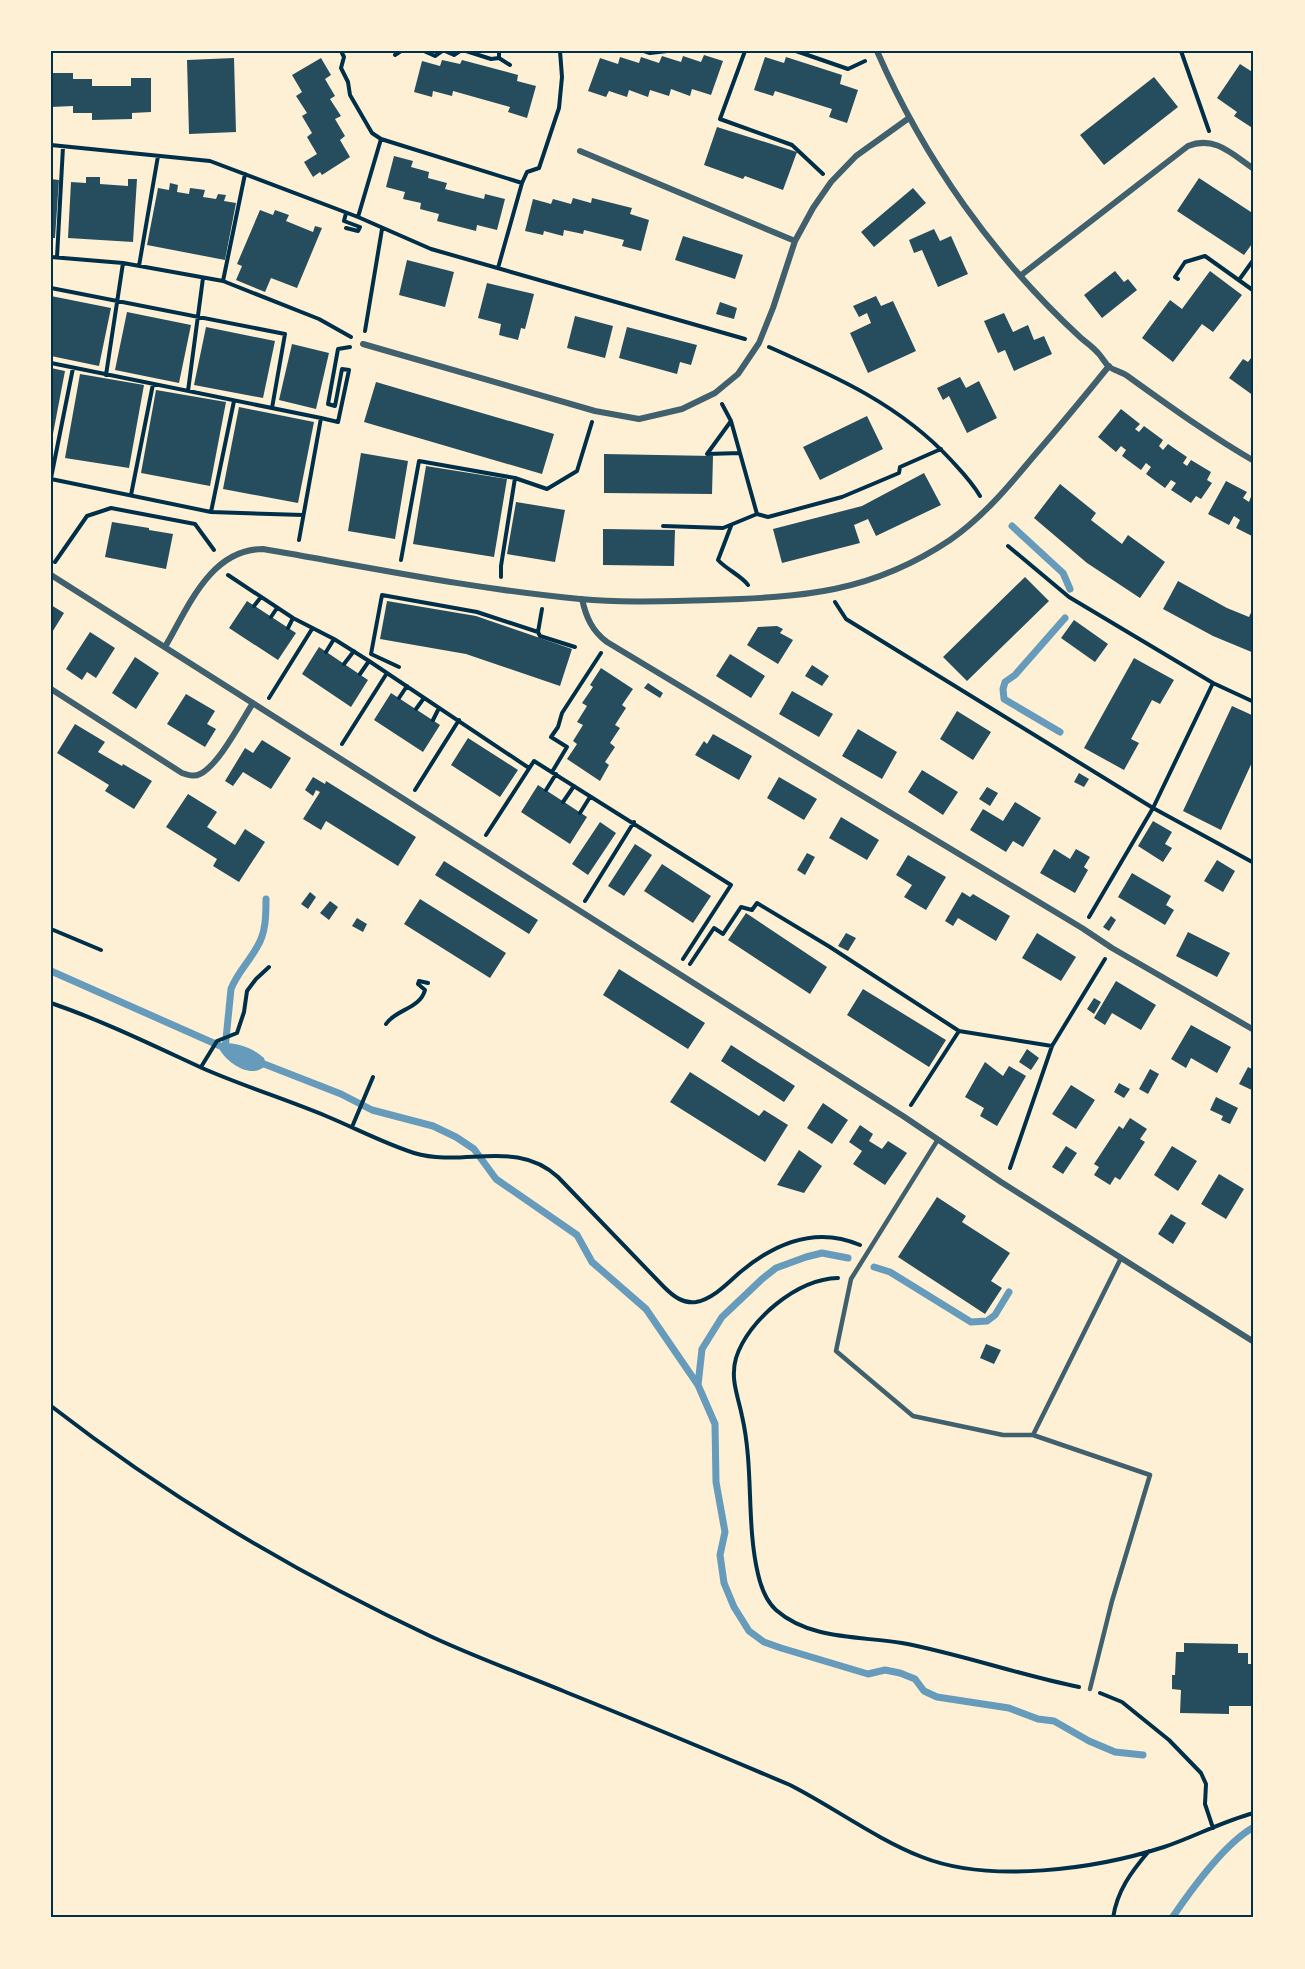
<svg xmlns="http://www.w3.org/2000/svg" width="1305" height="1969" viewBox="0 0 1305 1969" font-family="'Exo 2',sans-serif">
<rect width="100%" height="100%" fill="#fdf0d5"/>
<path fill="#669bbc" d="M226 1043C239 1043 254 1049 264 1058L266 1065C253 1080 228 1064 220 1050L221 1045Z"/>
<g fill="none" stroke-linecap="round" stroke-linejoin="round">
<path stroke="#669bbc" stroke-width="7" d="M1012 526 1063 573 1070 589
M1060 732 1004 699 1003 689 1005 682 1015 675 1065 618
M51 971 227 1049
M225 1049 231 989C237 973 249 962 257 947 266 933 266 915 266 899
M259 1062 341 1094 372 1110 433 1126 456 1137 474 1149 496 1179 577 1235 592 1262 646 1309 698 1385 715 1424 716 1482 725 1532 720 1555 724 1583 734 1607 749 1631 764 1642 781 1648 868 1674 885 1670 900 1673 915 1679 924 1691 937 1697 1009 1708 1038 1719 1054 1721 1089 1741 1115 1752 1143 1755
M874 1267 890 1272 971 1322 987 1321 995 1315 1009 1292
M698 1385 702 1349 722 1317 762 1279 776 1268 806 1257 822 1253 848 1258
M1172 1918C1191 1890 1225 1843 1254 1827"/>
</g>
<path fill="#264d5e" d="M704 55 723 61 711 95 692 89 690 96 671 89 669 96 650 90 648 97 629 90 627 97 609 91 606 97 588 91 600 58 618 64 620 57 639 63 641 57 659 63 662 56 681 62 683 56 701 62Z
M765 57 784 63 786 57 842 75 840 84 858 90 847 123 829 117 832 109 775 91 773 96 754 90Z
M234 58 236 132 189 134 187 60Z
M321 58 331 75 325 79 335 96 330 99 341 116 335 119 345 136 340 140 350 157 322 175 320 172 313 177 304 162 317 154 307 137 312 133 302 116 307 113 296 96 302 92 292 75Z
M442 60 460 64 462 60 518 75 517 81 536 86 527 118 508 112 510 107 453 91 452 96 433 91 432 97 414 92 422 61 440 66Z
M1240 64 1254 73V129L1234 116 1237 112 1217 98Z
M51 73H73V79H92V86H131V78H151V112L132 113V119L92 120V113H73V106L51 107Z
M1154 77 1178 107 1104 165 1080 135Z
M717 127 797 152 783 190 745 176 743 179 704 165Z
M394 156 413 161 411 167 429 172 428 178 447 183 445 189 484 199 485 194 505 199 497 230 477 225 476 231 437 221 439 214 420 209 421 203 403 199 405 192 386 187Z
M86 177H100V184L128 186V179H137L133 242 68 238 71 182 86 183Z
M1199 178 1254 214V241L1244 255 1177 211Z
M51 179 59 180 55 238H51Z
M170 183 178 185 177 192 189 194 190 188 198 189 205 190 203 197 216 199 218 194 226 195 224 201 236 203 225 260 147 245 158 188 169 190Z
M913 188 926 203 874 247 861 232Z
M573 198 591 203 592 198 632 208 630 214 649 220 641 251 622 246 624 240 584 230 583 234 564 230 563 236 544 231 543 235 525 231 533 199 551 204 553 199 571 204Z
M260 210 273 215 275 210 289 215 286 221 313 232 315 226 322 228 297 288 271 278 265 292 236 280 242 266 237 264Z
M934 229 940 241 951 236 968 274 938 287 922 250 914 253 909 240Z
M683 236 743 255 735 279 675 260Z
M407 260 454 272 445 307 399 295Z
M1115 271 1124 282 1128 279 1137 290 1102 318 1084 295Z
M1210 271 1242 295 1213 332 1202 324 1173 362 1142 338 1170 300 1182 309Z
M487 283 534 294 525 329 521 328 518 340 499 335 501 324 478 318Z
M51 296 111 308 99 366 51 356Z
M876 296 881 306 893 301 916 351 868 373 850 333 871 323 867 313 859 317 853 306Z
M720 302 737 308 734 319 716 314Z
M127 312 191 325 179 383 115 370Z
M1004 313 1013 332 1028 325 1034 340 1044 336 1052 354 1014 371 1005 350 998 353 984 321Z
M575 316 613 326 605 358 567 348Z
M206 327 275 341 263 398 194 385Z
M627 327 697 345 691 365 680 362 677 374 619 358Z
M292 344 329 353 316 409 279 400Z
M1254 354V396L1229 378 1243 359 1248 362Z
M51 368 65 371 52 439H51Z
M80 374 144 385 129 468 65 458Z
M960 377 966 388 979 381 997 418 967 433 949 396 943 400 937 388Z
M376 382 554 434 542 474 364 422Z
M156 390 226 402 210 486 141 473Z
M239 407 314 422 298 503 223 489Z
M1121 409 1140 424 1135 429 1139 432 1144 426 1163 440 1159 446 1163 450 1168 444 1187 457 1183 463 1187 466 1191 460 1211 472 1207 480 1212 483 1201 499 1196 496 1191 503 1171 490 1176 483 1171 480 1165 488 1146 474 1151 467 1146 463 1141 470 1122 456 1126 450 1121 446 1116 452 1098 437Z
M867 416 883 449 820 480 803 447Z
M361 453 408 461 395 539 348 531Z
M604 454 713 456 712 494 604 493Z
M426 466 507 479 494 557 413 544Z
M924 473 941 505 876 536 868 519 854 525 860 543 782 563 773 529 862 506Z
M1226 481 1247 492 1243 498 1249 502 1252 494 1254 495V537L1236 528 1240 520 1234 516 1229 525 1208 514Z
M1060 484 1096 513 1091 520 1122 544 1128 535 1165 562 1140 598 1087 563 1034 518Z
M516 502 565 510 555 562 507 554Z
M112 522 149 528V530L173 534 166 569 105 557Z
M603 529 675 530 674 566 603 565Z
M1025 577 1049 601 967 681 943 657Z
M1178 581 1227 608 1249 617 1254 606V653L1213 636 1163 609Z
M247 601 296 633 278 660 229 628Z
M387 601 476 616 572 649 560 686 466 654 380 639Z
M51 605 64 613 51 634Z
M1074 620 1108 644 1095 662 1061 638Z
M777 626 783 629 780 633 793 640 778 664 747 645 758 627Z
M90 632 115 648 96 678 87 672 82 680 66 669Z
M319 647 368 680 351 707 302 674Z
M730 654 765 676 751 698 716 676Z
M135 657 159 673 136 709 112 693Z
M1134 658 1174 680 1160 704 1152 700 1131 739 1139 743 1124 770 1084 748Z
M812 665 829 676 822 686 805 676Z
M601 668 633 689 622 705 626 708 615 725 620 728 610 743 615 747 605 762 609 765 600 781 567 759 577 744 573 741 583 725 577 722 587 706 582 703 593 687 590 685Z
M648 683 663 693 660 698 644 688Z
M792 691 833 714 819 737 779 714Z
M391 693 440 725 423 752 374 720Z
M186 694 215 711 207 724 216 729 205 747 167 724Z
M1232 706 1254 716V758L1221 830 1183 811Z
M957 711 991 732 973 760 940 739Z
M75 724 105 742 98 752 122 766 123 764 152 781 134 809 105 791 109 785 57 753Z
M858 729 897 752 882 779 842 756Z
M713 734 752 756 739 780 695 755 704 741 707 744Z
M468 738 518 770 500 797 451 765Z
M262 740 291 758 271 789 243 772 233 786 225 781 245 748 253 753Z
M922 770 958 792 943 815 908 792Z
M1079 773 1089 779 1084 787 1074 782Z
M313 777 325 784 326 781 416 837 398 866 326 821 321 830 303 819 320 792 316 790 313 796 305 790Z
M779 777 817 799 804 820 767 798Z
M538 785 587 817 570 844 521 812Z
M987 787 998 793 990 806 979 799Z
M188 794 217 812 207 827 235 845 245 829 265 842 239 882 213 866 217 859 166 827Z
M1015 802 1041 818 1023 847 1013 841 1006 852 970 830 983 809 1003 821Z
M841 817 879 840 867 860 829 838Z
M1153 821 1172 832 1165 844 1172 848 1163 862 1138 846Z
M600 822 616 833 588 875 572 864Z
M635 844 652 855 624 896 608 886Z
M1054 849 1070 859 1076 849 1090 857 1084 867 1088 870 1075 893 1040 873Z
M807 853 815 857 805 875 797 870Z
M908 855 946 877 926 910 904 897 912 885 896 875Z
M1217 860 1235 871 1223 892 1204 881Z
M444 861 538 920 529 934 435 875Z
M662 864 711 896 693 923 644 891Z
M1132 873 1171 896 1166 905 1174 910 1165 925 1118 897Z
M310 892 316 897 308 909 301 904Z
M962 892 970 897 973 894 1010 916 996 941 958 918 953 926 945 921Z
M420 899 506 953 490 978 404 924Z
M330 901 338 907 329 920 320 913Z
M746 913 827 967 810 994 728 940Z
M1111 916 1116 920 1109 931 1103 927Z
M357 918 367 924 363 932 352 926Z
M1188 932 1230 953 1217 977 1176 956Z
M846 933 856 938 848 951 838 946Z
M1037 933 1076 957 1061 981 1022 958Z
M619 969 705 1023 688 1049 603 995Z
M1116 981 1156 1005 1141 1030 1112 1013 1105 1025 1094 1018Z
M863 989 946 1040 929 1067 847 1015Z
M1094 998 1101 1002 1094 1014 1087 1009Z
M1191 1025 1231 1047 1217 1073 1191 1058 1186 1068 1171 1059Z
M731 1045 795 1086 784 1102 721 1061Z
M1027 1049 1039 1058 1031 1070 1019 1062Z
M985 1062 1003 1076 1009 1066 1026 1076 997 1126 980 1116 984 1108 965 1097Z
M1248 1067 1254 1070V1091L1239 1084Z
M1150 1069 1159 1074 1148 1094 1139 1089Z
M690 1072 759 1116 764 1110 788 1125 765 1162 670 1102Z
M1119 1083 1130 1089 1124 1098 1114 1092Z
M1071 1085 1095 1100 1076 1129 1052 1114Z
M1216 1097 1238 1108 1230 1124 1221 1120 1223 1116 1210 1110Z
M823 1103 848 1120 832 1144 807 1128Z
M1130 1118 1147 1129 1140 1139 1145 1142 1120 1180 1115 1177 1110 1185 1094 1175 1099 1167 1094 1164 1119 1126 1123 1129Z
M860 1125 873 1134 869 1141 882 1149 888 1141 907 1153 885 1185 853 1164 862 1151 849 1142Z
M1066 1146 1077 1153 1063 1174 1052 1167Z
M1172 1146 1197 1161 1178 1191 1154 1175Z
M799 1150 822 1166 804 1193 777 1185Z
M1219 1174 1244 1189 1226 1219 1201 1204Z
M937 1197 966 1216 962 1222 1010 1253 991 1281 1002 1288 985 1314 898 1257Z
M1171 1214 1186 1223 1173 1244 1158 1234Z
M986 1344 1001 1350 994 1364 980 1358Z
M1184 1643 1238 1644V1653H1248V1664H1254V1706H1229V1714L1180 1713 1181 1690 1172 1689V1675H1175L1176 1652H1184Z"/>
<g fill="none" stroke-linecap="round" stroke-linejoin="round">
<path stroke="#003049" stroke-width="4" d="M341 51 344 57 341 68 348 82 350 95 372 133 381 139 522 183 527 172 539 168 559 108 562 77 560 51
M424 51 435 56 442 51
M445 51 454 55 460 51
M466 51 491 59 499 58 510 65
M499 51V58
M644 51 650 53 667 51
M745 51 720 119 792 145 823 174
M796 51 848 69 865 61
M1181 51 1209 131
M395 55 401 51
M51 145 210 161 358 217 431 249 745 339
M358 217 381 139
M346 228 358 231 360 227 344 221 346 213
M51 257 123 263 223 281 319 319 351 337
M57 257 63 147
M139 266 158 156
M498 268 522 183
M1178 279 1175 277 1185 262 1205 256 1254 291
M1239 280 1254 259
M223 281 245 174
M51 288 285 334 272 408
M365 331 382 229
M769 347C837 377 900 405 951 460 962 472 972 482 980 496
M51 363 321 418 299 540
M106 375 123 263
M188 391 203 278
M722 404 731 421 757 514
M321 418 338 422 349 370 342 369 335 406 328 404 338 349 350 347
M731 421 707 454 740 453
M51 478 73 368
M51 479 211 512 303 515
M131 495 153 384
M211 512 234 401
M663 526 723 528 757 514 768 517 842 497 899 473 900 467 941 449
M731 526 718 560C726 569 743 577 748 585
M1008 546 1069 597 1213 683 1254 702
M401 560 419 461 515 478 547 489 577 471 592 422
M55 562 87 516 111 508 195 524 214 550
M228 575 293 618 334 639 369 661 529 768
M501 577V566L515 478
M835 602 846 619 1153 808 1254 863
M254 606 261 597
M271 617 277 608
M288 628 293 618
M538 632 542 609
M326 652 334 639
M344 664 354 651
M399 667 371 654 382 595 477 612 538 632 540 636 575 647
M360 674 369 661
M269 698 312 629
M399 698 407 686
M416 709 424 698
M433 720 439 708
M342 744 387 673
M552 772 567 747 551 737 558 727 562 713 601 653
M415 790 459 720
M546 790 556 774
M563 802 574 786
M580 813 590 797
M486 835 534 761 731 885 683 959
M585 901 634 822
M1089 917 1153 808 1213 683
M51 929 101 950
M690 964 714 928 723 934 741 907 752 910 757 903 830 947 959 1031 1052 1046
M51 1003C103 1021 152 1045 202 1068 243 1086 285 1099 326 1116 355 1128 383 1143 414 1153 464 1168 516 1138 558 1177L664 1287C673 1296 683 1304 696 1302 712 1299 726 1285 738 1274 773 1244 814 1225 860 1245
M386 1024C396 1009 420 1009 425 990L418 984 419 981 428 983
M201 1067 217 1041 237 1033 244 1012 247 991 256 979 269 967
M911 1105 959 1031
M352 1127 373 1077
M1010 1168 1052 1046 1105 959
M838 1278C797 1279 748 1320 736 1358 730 1379 738 1396 742 1416 754 1468 746 1523 758 1574 761 1587 766 1601 776 1610 810 1640 860 1636 902 1643 961 1654 1019 1675 1079 1687
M51 1406C167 1496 296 1573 430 1636 475 1657 522 1674 568 1693 643 1723 717 1754 790 1785 835 1808 876 1839 922 1857 990 1884 1096 1869 1164 1847 1194 1837 1223 1821 1254 1813
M1100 1693 1122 1702 1169 1740 1201 1773 1206 1784 1205 1804 1213 1828
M1113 1918C1117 1891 1131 1872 1149 1851"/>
<path stroke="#3f606c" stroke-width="4.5" d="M937 1141 851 1279 836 1351 913 1416 1003 1435H1033L1150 1475 1112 1601 1090 1689
M1033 1435 1121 1258"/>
<path stroke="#3f606c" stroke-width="6" d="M877 51C924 159 994 258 1081 338 1087 343 1093 347 1098 353 1102 357 1105 363 1109 367 1114 370 1121 372 1126 375 1168 405 1209 435 1254 461
M580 151 795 241
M1020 276 1188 146C1215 135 1233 155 1254 169
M363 344 595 411 639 419 682 409 715 393 738 374 759 343 773 308 795 241 813 208 831 182 856 156 909 118
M51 575 903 1116 1001 1182 1254 1342
M582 599C586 617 592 631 607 642L1082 928 1112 948 1254 1030
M165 647C188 608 210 549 263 549 368 567 473 589 580 599 623 603 668 601 712 600 803 597 871 593 950 540 983 517 1008 487 1033 457 1059 427 1084 397 1109 366
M51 689 182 773C188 775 194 777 200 774 218 766 242 720 253 703"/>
</g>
<rect width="1305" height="1969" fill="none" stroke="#fdf0d5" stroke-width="105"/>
<rect x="52" y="52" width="1200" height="1864" fill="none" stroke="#003049" stroke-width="2"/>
</svg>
